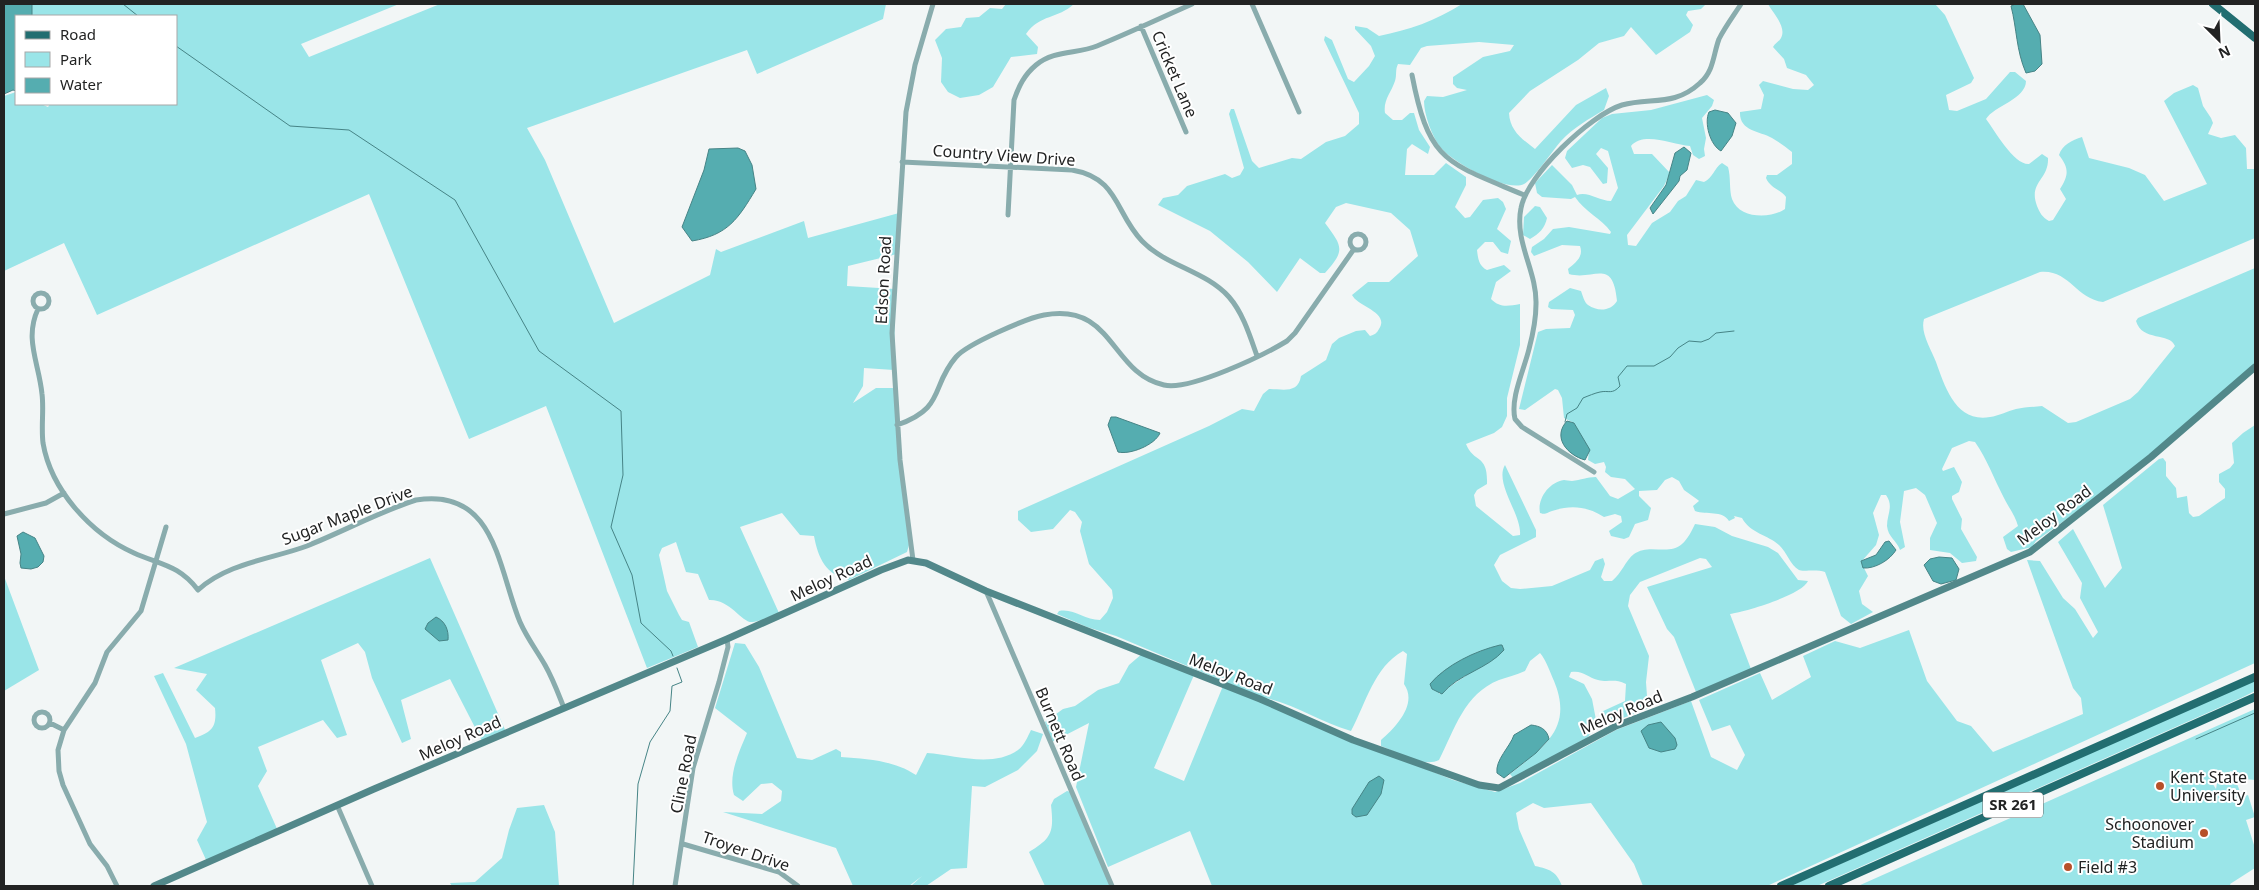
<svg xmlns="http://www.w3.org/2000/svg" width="2259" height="890" viewBox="0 0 2259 890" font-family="'Noto Sans',sans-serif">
<rect width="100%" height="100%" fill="#f2f6f6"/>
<path fill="#9ae5e8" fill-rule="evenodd" d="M32 4H399L301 44 309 57 440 4H886L883 19 757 74 747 50 527 128 545 160 614 323 710 275 716 249 721 252 804 221 808 238 899 213 897 254 848 266 847 286 895 289 894 370 864 368 863 386 853 403 876 388H895L909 545 907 552 849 580C826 575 818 558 814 536L800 535 782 513 740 527 779 613C771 616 761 621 753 622 742 624 731 599 709 600L698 574 686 572 676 542 662 548 659 555 667 591 679 615 682 620 689 622 698 647 647 668 546 406 469 439 369 194 97 315 64 243 4 271V96L16 92V104H41L48 107 50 104H176V16H32Z
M1006 4H1074C1058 19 1040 14 1026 34L1038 47 1037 54 1011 57 993 87 979 95 960 98 948 92 941 82 942 58 935 40 946 29 961 27 966 18 979 17 990 8 1002 9Z
M1462 4H1706L1701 9 1688 11 1686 15 1693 25 1690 32 1656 55 1631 27 1624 36 1599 43 1578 60 1530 91 1509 113C1510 131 1522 139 1535 149L1576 105 1606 88 1609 96 1604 110C1589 119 1574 127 1561 141 1553 150 1533 180 1524 184 1507 193 1452 162 1440 147 1432 136 1424 115 1424 101L1427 96 1443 97 1467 90 1457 88 1453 84V77L1483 57 1510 51 1514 45 1479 42 1427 46 1421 48 1410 65 1398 64C1395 70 1397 75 1395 81 1391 93 1383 100 1385 113L1393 120H1402L1410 113H1414L1419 130 1430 147 1428 154 1412 144 1407 149 1405 175H1434L1446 163 1466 177V185L1455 207 1465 218 1470 217 1483 200 1498 198 1503 202 1506 209 1497 229 1511 241 1508 254 1501 252 1493 242H1485L1477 250C1478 259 1479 266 1487 270L1504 265 1511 271 1496 282 1491 299C1500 308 1508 306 1520 304V345L1507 398V416L1502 427 1494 433 1466 444C1474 464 1488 453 1487 484L1477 490 1474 495 1476 506 1513 536 1520 535C1522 515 1494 483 1505 465L1536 530V537L1500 555 1494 565 1502 581 1511 588 1520 589 1552 586 1590 570 1595 561 1603 558 1605 564 1601 577 1604 581H1612C1621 574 1626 560 1634 554 1649 543 1669 556 1682 544 1688 539 1692 530 1695 524L1715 527 1732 536 1768 547 1778 553 1798 580 1808 581C1802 595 1745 612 1730 614L1751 669 1696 692 1674 637 1667 629 1647 587 1712 567 1706 559 1700 558 1640 582 1630 595 1628 606 1649 656 1646 682 1647 696 1651 703 1649 708 1605 725 1601 719V712L1625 701 1626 684C1613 678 1609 683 1598 680 1587 677 1583 670 1571 672L1569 677 1584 684 1592 699 1597 725 1588 737 1514 779 1510 774C1543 747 1574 729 1554 681 1550 672 1546 660 1540 653L1530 661 1525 671C1516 675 1507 677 1499 680 1464 694 1455 729 1439 760 1423 768 1397 752 1381 746V740C1396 727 1418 704 1404 684L1407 654 1403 651C1374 667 1366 703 1351 731 1319 722 1294 703 1261 697L1116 636 1087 627 1057 614 1059 611C1074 608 1084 620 1100 620L1107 612 1113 598 1112 590 1089 564 1080 531 1082 522 1075 512 1070 510 1053 529 1031 532 1018 520V511L1209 426 1242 409 1254 411 1263 394 1269 389C1283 389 1298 394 1301 376L1326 360 1332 344 1339 338 1356 331 1365 330 1370 336C1374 335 1377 333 1379 329 1390 312 1358 307 1352 295L1368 282H1389L1418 256 1410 230 1391 213 1346 203 1336 207 1325 223C1342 246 1346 250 1325 273H1320L1300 258 1277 292 1248 262 1210 231 1158 205 1163 198 1178 195 1187 186 1225 174 1232 178 1240 175 1244 168 1229 114 1231 109H1234L1252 161 1259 168 1292 158 1301 159 1326 142 1345 136 1359 124V113L1324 40 1325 36 1332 40 1348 79 1354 82 1369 66 1375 56 1371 46 1355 29V26L1367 28 1379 36C1409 30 1435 21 1462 4ZM1502 645 1504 650 1439 694 1442 672 1478 652Z
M1768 4H1935L1945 15 1974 78 1971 83 1946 95 1949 110 1957 111 1986 99 2010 72H2015L2026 81C2026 99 1994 106 1986 119 1995 131 2014 165 2029 164L2042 154 2048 158C2049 180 2028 182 2037 206 2040 213 2042 217 2049 221L2053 220 2066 199 2060 189C2069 175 2069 168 2059 155 2062 145 2072 140 2082 137L2089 158 2129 168 2145 175 2164 201 2207 184 2164 101 2174 93 2193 85 2198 88 2203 106 2211 118 2213 123 2208 134 2221 138 2235 135 2246 148 2247 169H2255V238L2103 302C2076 299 2069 269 2040 272L1924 319C1920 333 1931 349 1936 362 1945 387 1956 423 1990 417 1999 416 2007 411 2016 409 2024 407 2034 407 2042 406L2068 423 2076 422 2130 399 2138 392 2175 346C2170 332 2142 342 2136 321L2138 318 2255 268V363C2187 427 2112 487 2036 541L2032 547 2011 552 2007 549 2003 537 2018 526C2015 515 2009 508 2004 498 1994 479 1987 459 1975 442L1969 441 1952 448 1942 469 1943 471 1954 467 1962 482 1959 492 1952 496V499L1962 519 1961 529 1977 557 1976 561 1962 563 1950 553 1930 550V538L1937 523 1925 495 1916 488 1904 491 1900 522 1905 547 1900 550C1897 541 1888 537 1887 526 1887 514 1894 506 1886 495H1881L1873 513 1879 535 1876 545 1861 562 1868 576 1859 591 1862 604 1873 612 1851 624 1841 616 1825 572C1817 569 1802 572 1799 570 1790 565 1787 552 1779 545 1768 535 1750 533 1742 518L1734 516 1735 518 1729 521C1722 510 1707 515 1695 511L1693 506 1699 501 1698 500 1684 490 1679 481 1672 477 1665 480 1657 490 1639 491V496L1651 508 1648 520 1635 524 1629 537 1624 539 1611 536 1609 531 1622 522 1621 516 1615 514 1604 517C1587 506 1570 505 1552 511 1546 513 1546 515 1540 513 1537 499 1549 482 1564 480 1566 480 1569 481 1572 481 1581 480 1587 477 1596 477L1610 496 1618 499 1635 489 1625 479 1611 477 1605 472 1606 467 1604 462 1595 464 1588 460 1589 450 1574 423 1564 418 1562 398 1558 390 1555 389 1525 410 1519 409 1538 332 1546 329 1570 328 1575 315 1573 310 1551 309 1548 307 1549 302 1570 288 1581 291C1583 296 1584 302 1588 305 1598 312 1611 311 1617 301 1613 257 1594 281 1569 274L1568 269C1575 263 1584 257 1580 246L1562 245 1534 256 1531 252 1532 247 1544 239 1553 229 1569 227 1610 234 1611 232C1601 218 1585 212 1575 197L1571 199 1542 197 1537 193 1535 183 1552 165 1572 185 1577 195C1588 191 1599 201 1611 201L1618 188 1608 151 1601 148 1596 154 1608 168 1607 183 1603 184 1590 167 1583 165 1572 168 1565 158 1567 151 1602 118 1612 114 1651 110 1707 95 1714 100 1712 106 1702 118 1706 138 1704 149 1705 156 1699 159 1693 155 1690 146C1673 145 1644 131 1631 146L1634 154H1652L1670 173 1664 186 1627 235 1628 245 1636 246 1652 223 1670 212 1678 201 1686 196 1696 180 1704 182C1713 178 1714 168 1722 163L1728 167C1731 177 1729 190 1732 199 1739 219 1771 219 1785 209L1786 197C1780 189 1770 188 1766 178L1767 175H1777L1792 164V152C1786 147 1779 142 1772 138 1759 131 1739 131 1740 112L1761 109 1764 95 1759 85 1763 81 1793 89 1808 90 1814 85 1806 75 1787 68 1784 59 1773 47C1775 43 1779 42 1781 38 1787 27 1773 13 1768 4Z
M1535 206 1540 207 1547 218C1545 228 1539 234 1530 239L1523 235 1524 217Z
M2255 425V663L1767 886H1643L1634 864 1591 803 1544 808 1533 803 1516 813 1519 829 1535 866C1550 869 1557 872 1562 886H1212L1190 831 1108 867 1076 787 1089 723 1052 742 1045 722 1063 709 1075 706 1098 690 1119 683 1129 665 1143 653 1194 675 1154 768 1184 781 1223 686 1453 780 1495 792 1520 783 1616 730 1691 701 1711 757 1737 770 1745 755 1730 725 1712 731 1699 700 1760 673 1772 700 1811 677 1803 656 1835 641 1860 648 1909 630 1927 681 1957 721 1971 726 1993 752 2083 714 2081 698 2073 688 2027 560 2040 561 2063 598 2075 609 2093 638 2098 632 2080 598 2082 583 2058 542 2073 529 2105 588 2122 568 2103 505 2159 459 2163 458 2166 462V476L2176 488 2177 498 2187 496 2189 513 2193 517 2199 516 2225 498V489L2219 482V474L2230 468 2234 463 2232 443 2243 433Z
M430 558 506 732 483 743 450 679 401 700 411 739 402 743 372 678 365 652 358 643 321 660 347 735 337 738 323 720 258 747 267 771 258 786 278 831 207 862 197 840 207 822 186 744 154 676 163 673 195 738C212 732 217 727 215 708L196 690 207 674 174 668Z
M4 576 39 670 4 691Z
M735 643 745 644 759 667 797 758 812 760 836 749 841 752V757C867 759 893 760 916 775L927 753C955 755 993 768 1018 750 1024 746 1028 736 1031 730L1043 734 1037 751 1018 770 985 787 972 786 967 868 951 869 926 886H911L922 876 909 886H853L836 848 723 812 762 814 781 801 782 791 772 783 761 784 743 801 734 795C728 775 739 752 747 733L715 708Z
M2255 680V691L2241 698 1817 886H1790Z
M2255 709V780L2245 779 2231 771 2211 781 2216 789 2217 783 2228 778 2236 781 2242 797 2248 795 2255 817 2246 820 2255 848V868L2230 884 2231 886H1858Z
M1067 791 1071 792 1112 886H1045L1029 852C1052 838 1054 832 1051 805L1054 799Z
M544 805 555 832 559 886H452L450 883 475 882 502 858 509 830 517 808Z"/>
<path fill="#55adb0" stroke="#468486" d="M4 4H32V16H16V91L13 90 4 94Z
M2015 4H2023L2040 35 2042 64 2035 71 2026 73C2016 50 2017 29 2011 6Z
M1715 110 1728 113 1736 123 1732 136 1721 151C1710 145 1704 123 1709 112Z
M1684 147 1691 153 1687 170 1680 176 1679 181 1653 214 1650 208 1666 185 1675 153Z
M738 148 745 151 752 165 756 189C738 219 728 235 692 241L682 227 704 170 709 149Z
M1111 417H1116L1160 433C1155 445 1130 455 1118 452L1108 425Z
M1567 421 1574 423 1590 450 1585 460C1567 455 1552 437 1567 421Z
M23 532 35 538 44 556 43 562 38 567 31 569 21 568 20 563 21 554 17 536Z
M1889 541 1896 550C1890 560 1875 569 1863 568L1861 561 1876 555 1885 542Z
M1939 557 1952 558 1959 569 1956 580 1941 584 1933 581 1924 565 1930 559Z
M436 617C445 621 449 630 448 640L439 641 425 629 428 623Z
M1500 645H1502L1504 650C1488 669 1458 674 1442 694L1432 689 1430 684C1446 665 1475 651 1500 645Z
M1661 722 1675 738 1677 745 1675 749 1661 752 1649 748 1641 731 1648 725Z
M1531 725C1540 726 1547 729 1549 739L1536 753 1504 778 1497 773C1495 760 1510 747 1514 735Z
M1379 776 1384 780 1381 794 1367 815 1356 817 1352 814V809L1369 782Z"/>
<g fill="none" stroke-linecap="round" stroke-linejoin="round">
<path stroke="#468486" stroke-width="1" d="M123 4 138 16
M176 46 290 126 349 130 455 200 539 351 621 411 623 475 611 527 632 575 641 623 671 651 673 656
M1565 422 1567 414 1577 408 1583 398C1588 396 1595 393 1600 392 1609 390 1612 395 1620 386L1618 377 1627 366H1654L1670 357 1678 348 1689 341 1701 342 1709 339 1716 333 1734 331
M2196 739 2255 713
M633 886 638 784 650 742 670 711 672 686 682 682 677 668"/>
<path stroke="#89acad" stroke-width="5" d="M1252 4 1299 112
M1141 26 1186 132
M1412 75C1429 163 1446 162 1524 195
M902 162 1072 170C1119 178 1115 213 1142 241 1166 266 1206 271 1229 297 1243 313 1250 336 1257 356
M1008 215 1014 100C1019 86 1024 75 1036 65 1054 50 1077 54 1097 46 1129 33 1161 18 1192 4
M1350 242a8 8 0 1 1 16 0a8 8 0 1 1-16 0Z
M33 301a8 8 0 1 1 16 0a8 8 0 1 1-16 0Z
M38 309C24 339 39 363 42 394 44 410 41 426 43 443 51 490 91 534 134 553 161 565 179 565 198 590 227 563 272 559 307 546 344 531 379 512 416 500 496 487 498 569 520 622 527 638 537 651 545 665 553 679 558 693 564 708
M897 425C946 408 930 387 956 357 967 344 1027 318 1044 315 1114 302 1110 373 1164 385 1190 391 1264 355 1287 341L1295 333 1354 249
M1594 472 1522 427 1515 419C1510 398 1524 370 1529 349 1533 334 1536 319 1536 304 1537 271 1514 242 1521 208 1527 175 1590 115 1622 105 1651 97 1674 107 1700 83 1714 71 1713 55 1719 39 1725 27 1734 15 1741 4
M4 514 46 503 64 493
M913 560 900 460 892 333 906 112 915 65 933 4
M986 591 1112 886
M34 720a8 8 0 1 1 16 0a8 8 0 1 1-16 0Z
M50 723 64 730
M337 805 372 886
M683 844 779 872 798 886
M117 886 107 866 90 844 63 785 59 771 58 750 64 730 95 683 107 652 141 611 166 527
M675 886 693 768 719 682 728 647 727 639"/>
<path stroke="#52888a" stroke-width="7" d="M154 886 374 789 727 639 881 570 908 560 926 563 986 591 1260 699 1353 740 1479 785 1499 788 1616 726 1692 697 2030 552 2151 457 2255 367"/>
<path stroke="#226e71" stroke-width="8" d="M2213 4 2255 38
M1781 886 2255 677
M1829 886 2255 697"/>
</g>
<g fill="#b75029" stroke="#fff" stroke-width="2">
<circle cx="2160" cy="786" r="5"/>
<circle cx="2204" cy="833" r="5"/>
<circle cx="2068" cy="867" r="5"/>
</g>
<g text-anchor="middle" stroke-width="4" stroke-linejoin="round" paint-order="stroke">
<rect fill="#fff" stroke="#646565" stroke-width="1" x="1983" y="792.5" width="60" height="25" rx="4"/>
<g font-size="15" font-weight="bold" fill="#222323">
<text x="2013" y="810">SR 261</text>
</g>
<g font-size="16" fill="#222323" stroke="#fff">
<text transform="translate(1175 74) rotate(67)" y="6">Cricket Lane</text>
<text transform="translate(1004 155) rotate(4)" y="6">Country View Drive</text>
<text transform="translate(883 280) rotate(-87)" y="6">Edson Road</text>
<text transform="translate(347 515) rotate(-21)" y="6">Sugar Maple Drive</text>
<text transform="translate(2054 515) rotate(-37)" y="6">Meloy Road</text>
<text transform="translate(831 578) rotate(-25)" y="6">Meloy Road</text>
<text transform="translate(1231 674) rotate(21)" y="6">Meloy Road</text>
<text transform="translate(1621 712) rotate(-23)" y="6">Meloy Road</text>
<text transform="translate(1060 734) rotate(67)" y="6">Burnett Road</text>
<text transform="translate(460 738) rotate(-24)" y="6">Meloy Road</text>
<text transform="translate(683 774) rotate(-79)" y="6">Cline Road</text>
<text transform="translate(746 851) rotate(19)" y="6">Troyer Drive</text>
</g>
<g font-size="16" fill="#222323" stroke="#fff" text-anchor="start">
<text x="2170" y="783">Kent State<tspan x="2170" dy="18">University</tspan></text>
<text x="2194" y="830" text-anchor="end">Schoonover<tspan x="2194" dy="18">Stadium</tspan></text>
<text x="2078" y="873">Field #3</text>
</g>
</g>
<rect width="2259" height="890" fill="none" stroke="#222323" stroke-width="10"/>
<rect x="15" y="15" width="162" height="90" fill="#ffffff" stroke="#a7a7a7"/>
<rect x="25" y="31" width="25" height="8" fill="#226e71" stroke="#a7a7a7"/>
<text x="60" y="40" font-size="15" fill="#222323">Road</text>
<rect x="25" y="52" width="25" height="15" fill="#9ae5e8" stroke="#a7a7a7"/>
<text x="60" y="65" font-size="15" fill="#222323">Park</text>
<rect x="25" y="78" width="25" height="15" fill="#55adb0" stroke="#a7a7a7"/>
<text x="60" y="90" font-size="15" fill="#222323">Water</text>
<g transform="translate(2219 40) rotate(156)" stroke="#ffffff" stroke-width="4" paint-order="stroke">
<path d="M0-4L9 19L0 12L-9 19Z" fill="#222323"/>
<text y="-8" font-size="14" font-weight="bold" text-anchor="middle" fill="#222323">N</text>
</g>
</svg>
